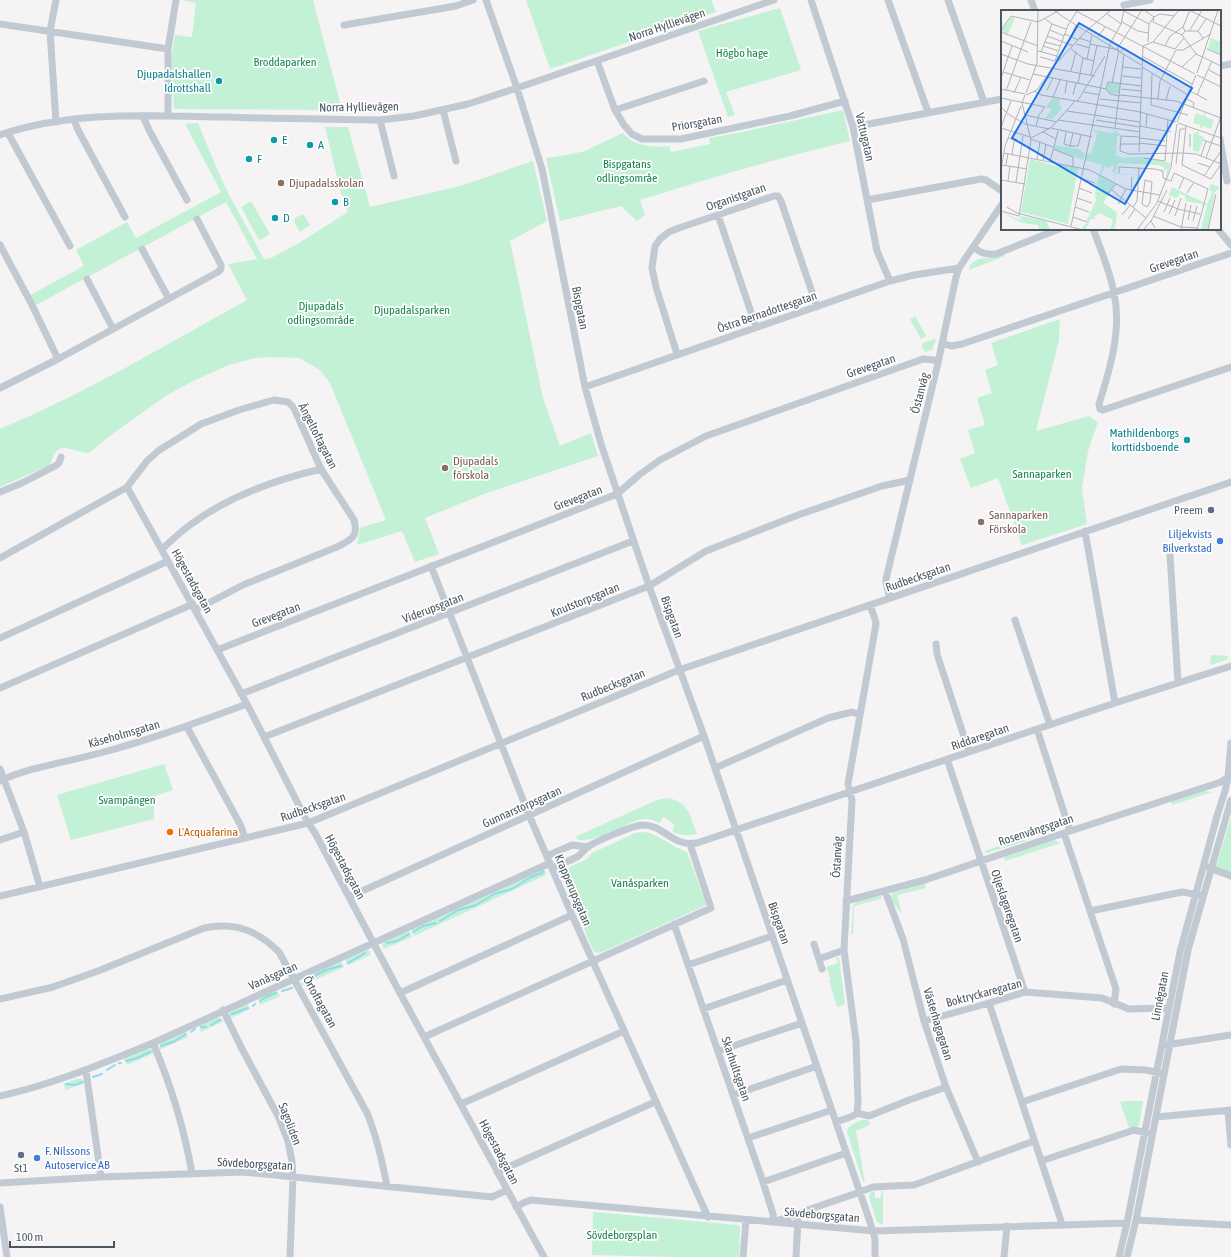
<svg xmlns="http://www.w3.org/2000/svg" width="1231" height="1257" viewBox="0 0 1231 1257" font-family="'Asap Condensed',sans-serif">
<rect width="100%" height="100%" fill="#f5f3f3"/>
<path fill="#c3f1d5" d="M181 0H313L342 110 174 109 171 62 175 35 192 37 196 3Z
M526 0H711L716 12 550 69Z
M780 8 801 70 726 92 735 115 728 117 698 31Z
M843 110 850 141C779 158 709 178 640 200L645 215 637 221 621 206 560 221 546 158 567 155 585 151 623 133C633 146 654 148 669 146L671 152 710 144 709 138 737 133Z
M198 123 217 169 228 193 264 259 271 258 299 243 348 212 341 193 325 127H348L370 207 460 186 533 161 547 221 510 241 543 398 560 446 591 433 598 456 484 494 425 518 439 554 415 562 402 531 357 545 360 528 386 520 330 383 320 370 299 358 270 357 255 358 229 365 195 380 167 395 111 435 89 453C69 452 58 437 50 465L0 487V429C86 393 166 345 247 300L228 264 257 259 226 202 36 305 30 295 84 266 76 250 127 222 136 238 221 192 185 124Z
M250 202 252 203 270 234 260 240 259 238V240L241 207Z
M303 214 310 225 300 232 294 222 295 218Z
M1003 253 1005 256 969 270 970 265C981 255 980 260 991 258 995 257 999 255 1003 253Z
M915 316 926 336 921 339 910 319Z
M1060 319 1059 340 1036 431 1089 416 1098 422 1088 451 1082 488 1087 524 1022 545 998 478 971 488 960 459 975 453 968 430 985 425 977 398 992 393 985 370 998 365 991 343Z
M934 339 936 340 932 350 925 352 922 346 923 343Z
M1211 655 1229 656 1226 660 1210 665Z
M164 764 173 790 155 796 154 804V819L71 840 57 795Z
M1203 791 1212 792 1172 805 1171 802Z
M667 798C689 801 690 817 697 834 687 836 681 836 672 831L675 825 663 817 659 823C651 819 646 818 638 820 626 824 582 849 575 837L657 800Z
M1231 817V879L1214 874Z
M647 832C661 837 673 847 687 852L706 905 600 953 594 952 559 872 587 859 592 853 620 840 635 833Z
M1025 838 1026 841 987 853 984 851Z
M1054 840 1061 843 1005 861 1004 857Z
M542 870 546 871V875L414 936 411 929Z
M925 884 926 888 897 895 902 914C897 908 889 901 892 893Z
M880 896 883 898 854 906 853 934H851L853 905 858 901Z
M409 930 412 937 384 949 382 944 385 941Z
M367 950H369L371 955 348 965 345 959Z
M836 957 839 958 845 1004 837 1007 829 980 831 979 826 967 838 963Z
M341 961 344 967 301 986 302 979Z
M276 990 280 996 260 1005 258 998Z
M247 1003 250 1009 229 1019 228 1015 230 1012Z
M219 1017 224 1021 201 1032 199 1025Z
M185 1031 188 1037 159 1050 160 1043Z
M148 1048 152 1049 154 1053 127 1065 124 1058Z
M77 1079H83L85 1083 58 1093 65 1090 64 1084Z
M1128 1101H1143L1139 1126 1129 1128 1120 1102Z
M862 1120H867L871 1124 856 1131 865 1183 863 1182 847 1132C848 1125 856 1123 862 1120Z
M883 1190V1225L877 1222 869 1197 870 1193 875 1191V1198H881V1192Z
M593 1212 738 1225 740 1227 739 1255 738 1257H673L592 1255Z"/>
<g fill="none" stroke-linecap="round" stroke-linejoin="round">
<path stroke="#90daee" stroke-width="2" d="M440 921 458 910 476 905 494 894 512 889 531 877 542 873 543 871
M413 932 423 926 436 923
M387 943 397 941 409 934
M348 963 365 953
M305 981 326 970 341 966
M282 991 292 988
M260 1001 266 997 276 993
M253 1006 255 1004
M232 1014 248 1008
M211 1025 220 1020
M201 1027H206
M191 1032 195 1029
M161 1046 175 1041 186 1034
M126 1061 137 1058 150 1052
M119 1063H121
M107 1070 115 1065
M93 1077 102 1074
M66 1084 75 1085 82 1082"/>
<path stroke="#c1cad2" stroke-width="7" d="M56 0 50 31 56 122
M486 0 517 88 542 169 585 387 601 444 649 586 704 736 869 1219 875 1239V1257
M811 0 853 127 877 251 890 281
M888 0 928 112
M948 0 984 102
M1031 0 1035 11
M1124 5 1150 0
M0 24 168 49
M344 25 456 6 473 0
M597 61 615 110 624 125 632 134 642 139H681L790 116 845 101
M1220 66 1231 64
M443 110 456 161
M615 110 704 81
M143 116 149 130 187 200
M168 116V49L176 0
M74 120 78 130 125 217
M380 120 394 176
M853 127 1002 99
M8 133 70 246
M0 135C73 110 152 116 228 117 279 119 329 119 380 120L414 116 468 104 517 88 774 0
M1220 139 1227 181
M867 200 981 179 986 180 1002 191
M718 215 756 327
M1093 229C1101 250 1110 271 1114 293 1122 330 1110 369 1099 404L1100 409 1103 410 1231 367
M1218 229 1231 245
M0 245 31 303 58 359
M973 247C981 253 986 255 996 254L1059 229
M142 249 169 299
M87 279 113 329
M942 343 951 346 962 344 1231 253
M677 354 656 287 652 268 655 246 660 239 669 232 679 228 774 196H778L781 201 817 307
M585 387 890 281 914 275 959 268
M0 388 58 359 218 272 221 269V265L197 219
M127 487 247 704 308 823 315 833 400 993 544 1257
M0 492 22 483 55 466 59 463 61 457
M1085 531 1115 703
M162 549C171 541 180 532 190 525 229 496 274 480 321 469
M1170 555 1178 682
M0 558 122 490 127 487 147 461 158 451 201 424 239 410 274 400 288 402 294 408 321 469 354 520C359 538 350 540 337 547L243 585 195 610
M431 566 529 815 572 915 708 1217
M890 598 886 583V579L938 363 956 277 959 268 1002 204
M1015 620 1050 725
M0 638 168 561
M936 644 937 654 969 752
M217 650 617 494 639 475 660 460 706 436 923 359 934 360 938 363
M0 688 193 604
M241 694 633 541
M187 727 241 826 245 838
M1037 729 1070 831
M264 737 649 586 706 551 798 515 882 486 910 480
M947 759 1025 992
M715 768 828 718 852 712 860 715
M0 769 24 832 40 887
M0 781C29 767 68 762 100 753 150 740 198 722 247 704
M1064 833 1116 989 1114 1004
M0 840 24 832
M547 856 572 845 588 847
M1208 867 1231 876
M552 868C560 864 569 861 577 857 582 854 584 849 589 846 597 841 633 825 643 825 664 825 672 847 697 843L1115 703 1231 666
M885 891 903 939 924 1021 946 1087 978 1162
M0 896 308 823 679 670 1231 482
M349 897 704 736
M846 901 925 880 1064 833 1221 782 1229 776
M1090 911 1182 892 1200 895
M674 924 763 1182 773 1214V1222L860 1192 873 1187 914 1185 1034 1141
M814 944 822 969
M819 959 844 950
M688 965 772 936
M400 993 572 915
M0 999 53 987 98 971 204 928C235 922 257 930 279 952L367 1113C377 1137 382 1160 387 1186
M989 1003 1062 1224
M703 1009 787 980
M223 1010 241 1047 278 1116 288 1141 292 1162 293 1176 290 1257
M924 1021 989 1003 1025 992 1102 998 1129 1009 1163 1008 1169 1009
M424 1037 711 908 690 844
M153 1043C171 1085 184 1128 192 1173
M1166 1045 1231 1035
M718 1051 802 1023
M86 1071 101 1177
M733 1095 817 1066
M0 1096C54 1084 101 1064 153 1043L550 863
M1022 1102 1121 1069 1146 1070 1160 1073
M461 1104 624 1031
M1228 1111 1231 1145
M857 1113 858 1102 856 1041 844 950 852 800 848 784 876 624 875 619 870 605
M1156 1117 1231 1110
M836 1122 853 1116 857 1113 869 1116 909 1100 946 1087
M748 1138 832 1110
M1041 1161 1134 1130 1147 1133
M497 1172 655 1102
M763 1182 846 1153
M0 1183 101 1177 243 1172 492 1197 507 1190
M0 1207 7 1257
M516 1207 525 1202 531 1200 874 1231 1127 1223
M1136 1220 1231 1225
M743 1257 746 1220
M796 1257 798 1220
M1004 1257 1007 1226
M1119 1257 1127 1223 1180 952 1217 816 1225 791 1228 777 1231 743
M1127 1257 1136 1220 1188 950 1231 800"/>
</g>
<g fill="#0f9aa8" stroke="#fff" stroke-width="1.5">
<circle cx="219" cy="81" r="4"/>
<circle cx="274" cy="140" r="4"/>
<circle cx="310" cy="145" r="4"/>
<circle cx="249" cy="159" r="4"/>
<circle cx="335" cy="202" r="4"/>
<circle cx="275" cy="218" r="4"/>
<circle cx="1187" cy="440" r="4"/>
</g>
<g fill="#8d6e63" stroke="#fff" stroke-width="1.5">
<circle cx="281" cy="183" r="4"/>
<circle cx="445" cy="468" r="4"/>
<circle cx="981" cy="522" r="4"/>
</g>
<g fill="#5c6f8a" stroke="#fff" stroke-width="1.5">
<circle cx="1211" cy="510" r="4"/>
<circle cx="21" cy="1155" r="4"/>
</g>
<g fill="#3f7fe0" stroke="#fff" stroke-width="1.5">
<circle cx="1220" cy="541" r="4"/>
<circle cx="37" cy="1158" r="4"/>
</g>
<circle fill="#e8710a" stroke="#fff" stroke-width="1.5" cx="170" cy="832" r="4"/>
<g text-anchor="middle" stroke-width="3.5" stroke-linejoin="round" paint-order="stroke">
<g font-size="12" fill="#4a5661" stroke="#fff">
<text transform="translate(667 25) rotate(-19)" y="4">Norra Hyllievägen</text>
<text transform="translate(359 107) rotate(-1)" y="4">Norra Hyllievägen</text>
<text transform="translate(697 123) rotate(-10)" y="4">Priorsgatan</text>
<text transform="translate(865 137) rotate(77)" y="4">Vattugatan</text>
<text transform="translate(736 197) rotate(-19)" y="4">Organistgatan</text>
<text transform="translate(1174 261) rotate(-19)" y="4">Grevegatan</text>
<text transform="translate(580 308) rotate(79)" y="4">Bispgatan</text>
<text transform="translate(767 312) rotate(-19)" y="4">Östra Bernadottesgatan</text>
<text transform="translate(871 366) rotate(-19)" y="4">Grevegatan</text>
<text transform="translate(920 393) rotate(-76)" y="4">Östanväg</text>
<text transform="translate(318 436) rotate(63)" y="4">Ängeltoftagatan</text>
<text transform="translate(578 498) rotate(-21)" y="4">Grevegatan</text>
<text transform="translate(918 577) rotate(-19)" y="4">Rudbecksgatan</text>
<text transform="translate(192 581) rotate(61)" y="4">Högestadsgatan</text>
<text transform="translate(585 600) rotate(-22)" y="4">Knutstorpsgatan</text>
<text transform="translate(433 608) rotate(-21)" y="4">Viderupsgatan</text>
<text transform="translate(276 615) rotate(-21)" y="4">Grevegatan</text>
<text transform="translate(672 617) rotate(70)" y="4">Bispgatan</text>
<text transform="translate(613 685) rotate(-22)" y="4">Rudbecksgatan</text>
<text transform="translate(124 734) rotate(-16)" y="4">Kåseholmsgatan</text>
<text transform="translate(980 737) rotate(-19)" y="4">Riddaregatan</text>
<text transform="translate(313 807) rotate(-19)" y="4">Rudbecksgatan</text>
<text transform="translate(522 807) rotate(-24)" y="4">Gunnarstorpsgatan</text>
<text transform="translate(1036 830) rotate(-18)" y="4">Rosenvångsgatan</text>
<text transform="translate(837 857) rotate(-87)" y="4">Östanväg</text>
<text transform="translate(345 867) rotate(62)" y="4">Högestadsgatan</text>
<text transform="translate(573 890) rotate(67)" y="4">Krapperupsgatan</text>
<text transform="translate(1007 906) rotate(71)" y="4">Oljeslagaregatan</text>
<text transform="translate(779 923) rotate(71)" y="4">Bispgatan</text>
<text transform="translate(273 976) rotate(-24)" y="4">Vanåsgatan</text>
<text transform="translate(984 993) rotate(-15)" y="4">Boktryckaregatan</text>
<text transform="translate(1160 996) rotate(-79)" y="4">Linnégatan</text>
<text transform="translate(320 1002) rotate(61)" y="4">Örtoftagatan</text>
<text transform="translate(938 1024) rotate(73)" y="4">Västerhagagatan</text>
<text transform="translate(736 1069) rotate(71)" y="4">Skarhultsgatan</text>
<text transform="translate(290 1124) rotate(69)" y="4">Sagoliden</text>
<text transform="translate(499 1152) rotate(62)" y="4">Högestadsgatan</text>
<text transform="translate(255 1164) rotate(3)" y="4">Sövdeborgsgatan</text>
<text transform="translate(822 1215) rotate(5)" y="4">Sövdeborgsgatan</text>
</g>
<g font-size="12" fill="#17864f" stroke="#fff">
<text x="742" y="57">Högbo hage</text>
<text x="285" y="66">Broddaparken</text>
<text x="627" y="168">Bispgatans<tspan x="627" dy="14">odlingsområe</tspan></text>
<text x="321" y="310">Djupadals<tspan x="321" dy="14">odlingsområde</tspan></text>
<text x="412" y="314">Djupadalsparken</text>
<text x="1042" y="478">Sannaparken</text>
<text x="127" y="804">Svampängen</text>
<text x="640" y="887">Vanåsparken</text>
<text x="622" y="1239">Sövdeborgsplan</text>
</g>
<g font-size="12" fill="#0d838f" stroke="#fff" text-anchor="start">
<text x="211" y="78" text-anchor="end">Djupadalshallen<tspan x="211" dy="14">Idrottshall</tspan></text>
<text x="282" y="144">E</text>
<text x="318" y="149">A</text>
<text x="257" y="163">F</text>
<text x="343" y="206">B</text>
<text x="283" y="222">D</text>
<text x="1179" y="437" text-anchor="end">Mathildenborgs<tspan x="1179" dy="14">korttidsboende</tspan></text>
</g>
<g font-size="12" fill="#785e54" stroke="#fff" text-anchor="start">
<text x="289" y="187">Djupadalsskolan</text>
<text x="453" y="465">Djupadals<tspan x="453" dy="14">förskola</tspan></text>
<text x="989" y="519">Sannaparken<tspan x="989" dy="14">Förskola</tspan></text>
</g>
<g font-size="12" fill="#4e5e75" stroke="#fff" text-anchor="end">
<text x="1203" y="514">Preem</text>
<text x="21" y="1172" text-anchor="middle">St1</text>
</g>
<g font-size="12" fill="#366cbe" stroke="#fff" text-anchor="end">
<text x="1212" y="538">Liljekvists<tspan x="1212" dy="14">Bilverkstad</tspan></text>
<text x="45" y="1155" text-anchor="start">F. Nilssons<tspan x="45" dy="14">Autoservice AB</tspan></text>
</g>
<g font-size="12" fill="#c56008" stroke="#fff" text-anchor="start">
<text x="178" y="836">L'Acquafarina</text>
</g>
</g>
<g transform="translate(1001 10)">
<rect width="220" height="220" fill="#f5f3f3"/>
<path d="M10 7 14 8 7 24 0 21ZM210 28 220 32V45L207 39ZM107 73 119 74V84L109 83 106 79ZM52 88 59 89 58 96 61 97 60 100 51 109 44 108 51 99 45 97ZM204 102 205 107 213 110 210 119 201 116 200 120 199 115 192 113 195 103 202 106ZM113 119 120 125 116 126 115 145 122 148 140 147 170 153 165 168 166 158 163 161V157L157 155 117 153 114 163 137 165 114 164V172L113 162H111L113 156 108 155 109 156V158L103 156 101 165 99 163 101 155 84 150 85 144H90L95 128 96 123 93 122V120L112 123ZM197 121 198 125 203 127 197 144 196 141H192V124ZM53 135 77 139 84 143 82 150 52 139ZM29 149 58 157 59 154 77 158 67 214 20 202ZM98 165 114 174 102 193 116 202 114 218 109 220 112 210 98 203 93 207 95 209H90L84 220 81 218 87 212 85 211 95 191 94 183ZM210 174 219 177 214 182 207 220H200L206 195 185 191 184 186 179 184 176 188 168 185 171 177 206 194 211 183 208 178ZM0 202 22 211 18 208 20 206 45 211 49 219 38 220 37 215 21 213Z" fill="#c3f1d5"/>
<path fill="none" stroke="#b1b4b9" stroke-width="1" d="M52 0 84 21M73 0 194 64M143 0 153 7 159 4 173 6M188 0 220 16M123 1 148 14M105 3 120 14M44 9 51 14 65 19M121 12 137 21 147 23M152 12 181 25 195 44 220 56M148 14 153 7 152 12M182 17 189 0M0 20 10 6 37 12 59 0M49 20 63 26M189 20 201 0M85 21 140 55M184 21H197L202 28M197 21 205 9M0 22 37 36M64 24 77 30M46 26 73 36M70 26 75 15M97 27 104 17M78 28 90 32M0 31 27 42M44 32 59 36M147 32 148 14M152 32 178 0M75 34 89 38M89 34 118 40 111 73M42 36 58 41M164 36 169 26 182 17 184 21 181 25M70 39 82 48 93 51M116 39 141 0M206 39 220 45M37 41 56 46 59 50M40 42 51 14M120 42 123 38 140 49M0 44 27 54 94 66M141 46 191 74M39 47 54 51 67 15 76 1M86 49 91 25M122 57 140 59M141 57 187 85M181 57 195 44M208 60 219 66M70 61 75 42M2 62 29 70M196 63 217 0M32 64 105 79 109 84 119 86M151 64 150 95 187 105M90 65 96 35M196 65 220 77M121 66 140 68M0 68 11 36M77 74 82 48M0 79 24 84M105 79 107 72 140 76M120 79 140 81M46 80 52 68M5 81 30 12M33 81 40 85 139 102 175 112M189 81 206 90M83 82 99 85M13 83 20 67M25 83 36 53 37 0M64 83 66 71M25 85 36 80 52 57 85 21 110 0M72 85 75 73M119 85 175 91 220 108M196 85 211 51M52 87 59 70M0 88 44 97 38 105 35 116M99 89 140 93M157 89 159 71 175 40H182L210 24M186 89 193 93 192 97M165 90 169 76M76 92 104 46M0 97 7 104 24 114 48 119M66 101 139 112M24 105 56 112M57 110 139 122M95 110 139 117M176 112 195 65M177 113 220 128M139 116 170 122M145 116 146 104M185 116 181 155 210 169 220 154M0 117 10 91M0 118 29 127M50 118 91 127M114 118 123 44M42 122 55 129M65 122 63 134 69 136H77L80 125M138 127 120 126 119 141 128 144 182 143 195 144 220 154M7 128 21 133M30 128 51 117 74 91M138 128 164 131M30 129 52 137M202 130 220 136M138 133 165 136M120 134H138M69 136 72 123M189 137V124M52 139 72 147V156M138 142 142 36 152 32 174 39 183 28M3 143 89 160 125 179 159 185M11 144 13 131M200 146 205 131M143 148 164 151 167 110M205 148 220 106M36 149 39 132M42 150 45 134M49 152 57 121M197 153 209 157M175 154 179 119H184M1 155 26 159M5 155 7 143M0 160 4 136 20 96M118 163V157L154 159 162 161V168L165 169 170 171 173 163 207 179 196 220M203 166 220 141M79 168 94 173M0 170 24 174M144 170 151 172 149 192 146 197 141 194ZM7 171 9 156M15 172 22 126M78 178 91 183M178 179 183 167M111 180 145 208M130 181 131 167M186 183 193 172M106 185 115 174M76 188 91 193M157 191 177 199 199 204M117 194 125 179M6 197 16 203 82 220M74 197 88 202M132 197 136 191 138 158M0 201 18 206 30 130 21 93 24 85M163 202 169 188M168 204 174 190M121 205 129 195M152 206 180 217 197 218M174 206 180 188M72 207 86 212M127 209 134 199M187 210 190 195M150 211 166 180M192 211 196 196M70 216 109 34 120 14 123 0M143 219 150 211 154 218M136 220 156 193 170 157 176 114M180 220 185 193M207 220 215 184"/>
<path fill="#1a73e8" fill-opacity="0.15" stroke="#1a73e8" stroke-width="2" d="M78 13 191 78 124 194 11 128Z"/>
<rect width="220" height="220" fill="none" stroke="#4a5661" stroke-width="2"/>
</g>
<path d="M10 1241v6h104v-6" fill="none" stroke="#4a5661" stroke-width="2"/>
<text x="16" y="1241" font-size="12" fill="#4a5661" stroke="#ffffff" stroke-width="3" paint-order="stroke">100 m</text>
</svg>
